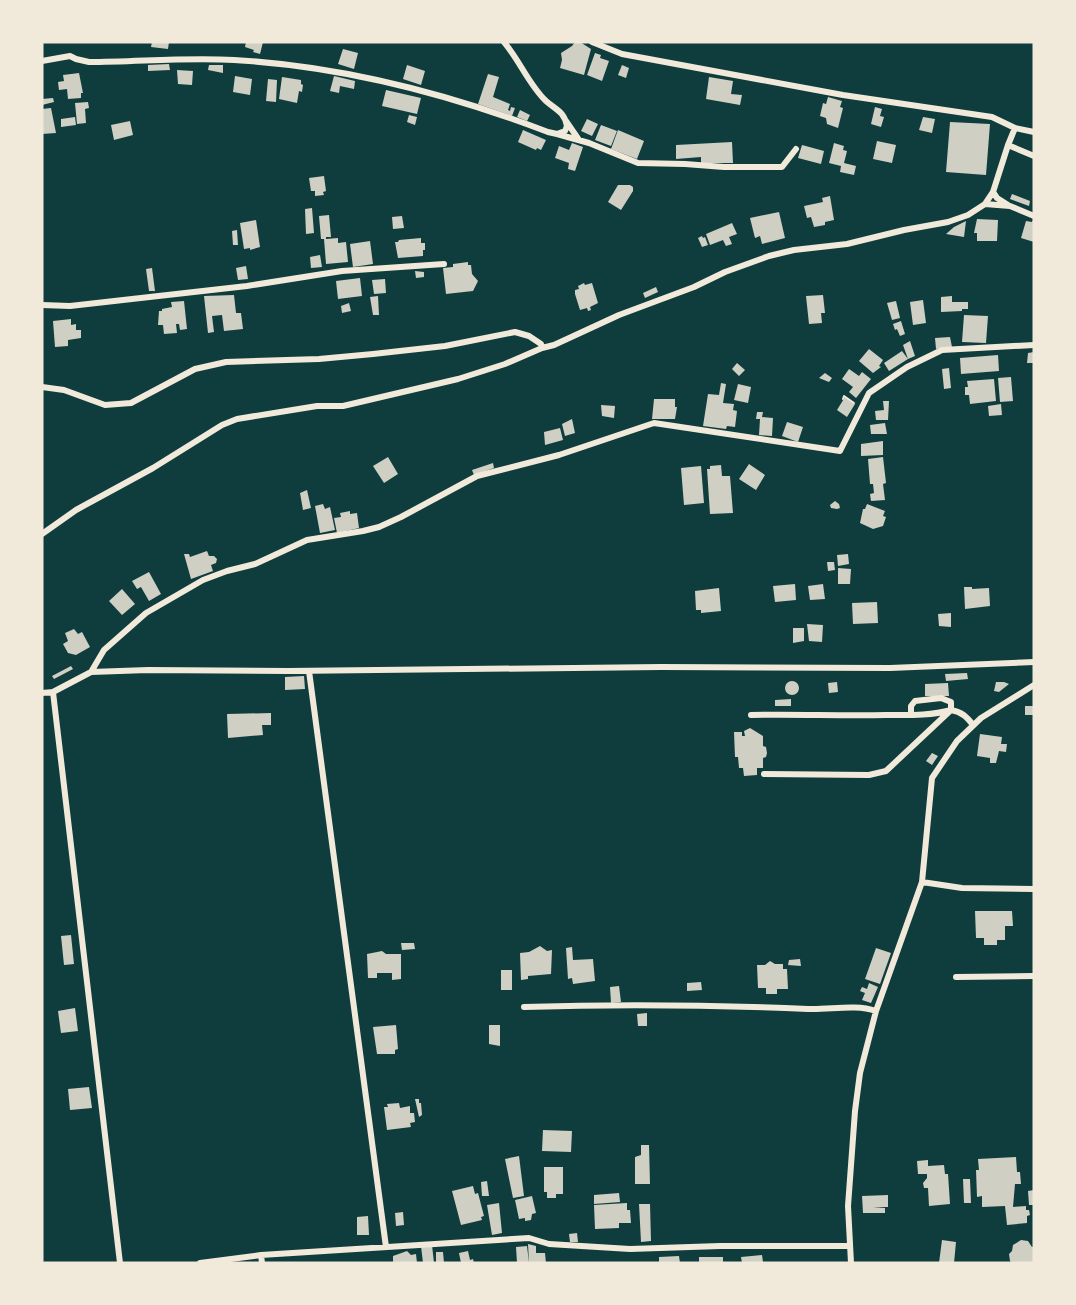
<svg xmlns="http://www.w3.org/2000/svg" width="1076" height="1305" viewBox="0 0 1076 1305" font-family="'IBM Plex Sans',sans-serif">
<rect width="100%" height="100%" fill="#0f3d3e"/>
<path fill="#cfcfc3" d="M152 42H169L168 49 151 47Z
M246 42H263L260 54 253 52 254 50 245 47Z
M575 42H580L591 49 584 75 560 68 562 60 561 53 572 46Z
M343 49 358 53 354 69 338 64Z
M595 53 601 55 600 58 609 61 602 81 587 75Z
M169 64 170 70 148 71V65Z
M209 65H223V73L208 70Z
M407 65 425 71 421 85 403 79Z
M622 65 629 68 626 78 618 75Z
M177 70 193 71 192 85 178 84Z
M79 73 83 93H81V98L68 99 67 89 59 90 58 82 64 81 63 75Z
M488 74 499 77 493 97 510 104 508 110 510 111 511 107 515 108 512 116 478 104Z
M235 76 252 79 250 95 233 92Z
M334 76 355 81 354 89 340 86 339 93 330 91Z
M282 77 301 80V84L303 85 302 92 299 91 297 103 279 99Z
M709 77 733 81 731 94 742 95 740 105 706 99Z
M268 79 277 80 276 102 266 101Z
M386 90 421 98 417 114 382 106Z
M828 97 842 101 840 107 843 108 838 128 827 124 826 118 820 116 823 103 826 104Z
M53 98 54 102 42 105V99Z
M88 102 89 108 85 109 86 123 77 124 75 103Z
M875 107 882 109 880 116 884 117 881 127 871 124Z
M51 108 56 133 42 134V109Z
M520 110 530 115 527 121 517 117Z
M409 115 417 117 415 125 407 122Z
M75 117 76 125 61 127V119Z
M923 117 935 119 932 133 919 130Z
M587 119 598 124 592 136 581 131Z
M130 121 133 135 114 140 111 125Z
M950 122 990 124 986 175 946 172Z
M601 125 617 131 611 146 595 140Z
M523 130 546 140 541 150 537 148 536 150 518 142Z
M618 130 644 141 637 159 611 149Z
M877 141 896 145 892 163 873 159Z
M732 142 733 163H701V157L676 159V145Z
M572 143 583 147 575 171 568 169 569 163 555 158 559 146 569 150Z
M834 143 844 146 843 150 847 151 844 163 856 166 854 175 840 172 841 166 829 163Z
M802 145 824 151 821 164 798 158Z
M324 176 326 191 323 192 324 195 315 196V191H311L309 178Z
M618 185H630L633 187V191L621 210 608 202Z
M1012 194 1030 201 1029 206 1010 199Z
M830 196 834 220 825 222V225L814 227 811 217 807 218 804 206 823 202 822 198Z
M312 208 314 233 306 234 305 209Z
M779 212 785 238 762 244 760 236 755 238 750 218Z
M329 215 331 237H326V239L338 238V243L346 242 348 262 326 264 324 239H321L319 216Z
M402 216 404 228 393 229 392 217Z
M1034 218V242L1021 238 1026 221 1032 222Z
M977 219 998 220 997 241H977V233H974Z
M256 220 260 247 250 250V248L244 249 240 223Z
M966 221 964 237 946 234 954 227Z
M732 223 737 234 729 237 732 244 726 246 723 240 710 245 706 234Z
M237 230 238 245H233L232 231Z
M702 236 703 238 705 237 708 245 702 247 698 238Z
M421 238V243H425V250H423V256L398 258 395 242H398L399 240Z
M370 241 373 264 353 267 350 244Z
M320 255 322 267 311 268 310 257Z
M468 262V265H471L472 274 478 281 473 291 446 294 443 268 453 267V264Z
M246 266 248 279 238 280 236 268Z
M152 268 155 291H149L146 269Z
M415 271 424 272V277L416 278Z
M360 278 362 296 338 299 336 281Z
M385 279 386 293 374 294 372 280Z
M584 283 585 285 592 283 598 303 590 307 591 310 588 311 587 308 580 310 575 294V290L579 289 578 286Z
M656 287 658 292 645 298 643 293Z
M234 295 236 313H241L243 329 224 331 222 315 212 316 214 332 208 333 204 296Z
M823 295 825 313H821L822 323 809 324 806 296Z
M378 296 379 315H373L370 297Z
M952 296V302H968V309H962V311L941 312V297Z
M923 300 926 323 913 325 910 302Z
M184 301 187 329 180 330 179 324H176L177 333 164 334 163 325H158L159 311H162V309L172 307 171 302Z
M896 301 900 318 892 320 887 303Z
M349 303 351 311 342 313 341 306Z
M964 315 988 316 986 343 962 342Z
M71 319V325L76 324V330H81V338L68 340V346L55 347 53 321Z
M901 321 905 334 900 336 897 329 895 330 893 324Z
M950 337 952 347 936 349 935 338Z
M910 341 915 356 908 359 903 345Z
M869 349 883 360 879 366 881 367 873 373 859 361Z
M902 351 908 359 889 371 884 363Z
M1034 352V363H1027L1028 353Z
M998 355 999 371 961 374 960 358Z
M737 363 745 370 739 376 732 369Z
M949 368 951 388 944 389 942 369Z
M849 369 859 376 862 372 871 379 856 398 849 392 853 387 842 379Z
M825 373 832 378 829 382 819 378Z
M1011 377 1013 401 1000 402 998 378Z
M994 379 996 401 970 404 969 395H965V387H968L967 381Z
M721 383 726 384 723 403 734 404 733 410 737 411 735 427 727 426 726 429 703 426 708 394 719 395Z
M738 384 751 387 748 403 734 400Z
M845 397 855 404 847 417 837 410Z
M654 399H675V407H677L675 419H652Z
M883 401H889L888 420H876L875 411 884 410Z
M1001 404 1002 415 989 416 988 406Z
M601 405 615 406 614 418 602 416Z
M757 412H763L762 417 773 418 772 436 759 435 760 419H756Z
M572 419 575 433 565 436 562 424Z
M787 422 803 427 798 442 782 436Z
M885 423 887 434H871L870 425Z
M560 428 563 440 545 445 544 432Z
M883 441V455L861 456V444Z
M388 457 398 474 384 483 373 466Z
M883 457 886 483 883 484 885 500 871 501 870 494 874 493 873 484H870L868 459Z
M493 463 494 468 474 475 472 470Z
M749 464 765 475 756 490 739 479Z
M721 465 722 476H730L733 513 710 514 707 469H710V466Z
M701 466 704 503 684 505 681 468Z
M307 490 311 508 303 510 300 493Z
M835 501 839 504 840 508 837 509 831 508 830 505Z
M323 504 325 509 330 507 335 530 320 533 315 506Z
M867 504 885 511 883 516 886 517 883 526 873 529 860 523 863 509H865Z
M350 511V514L357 513 359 528 337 533 334 518 341 517 340 513Z
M207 551 209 556H214L217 559 216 563 211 565 213 571 191 579 184 554H189L190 557Z
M848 554 849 564 838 566 837 555Z
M827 562H834L835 570 828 571Z
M838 568 851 569 850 584H838Z
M149 572 161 594 149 601 141 587 137 589 132 581Z
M795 584 796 600 775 602 773 586Z
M823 584 825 599 810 600 808 586Z
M964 587H972V589L989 588 990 606 965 609Z
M719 588 721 611 701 613V610H696L695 591Z
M122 589 135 604 122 615 109 601Z
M877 602 878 623 853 624 852 603Z
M951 613V627L939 626 938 614Z
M807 624 823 625 822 642 809 641Z
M793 628H804V641L793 643Z
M74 629 78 634 82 632 90 647 76 655 68 653 63 644 68 641 65 633Z
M71 666 73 669 54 679 52 676Z
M967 673 968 679 946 681 945 674Z
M304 676 305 689 285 690V677Z
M785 688a7 7 0 1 1 14 0a7 7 0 1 1-14 0Z
M837 682 838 692 829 693 828 683Z
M996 682H1004L1009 684 999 692 994 691Z
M948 683 949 696H925V684Z
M791 699V706H775V700Z
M1025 706H1034V715H1025Z
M271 713V725H262L263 735 228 738 227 714Z
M750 728 763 736V746L766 747 767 753 766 757 763 758V768H757V775L744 776 743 768H739L738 757H735L734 732H742V736H745L744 731Z
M980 734 1002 737 1001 744H1007L1006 752 999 751 996 763H990V758L977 756Z
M932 753 938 756 932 765 926 761Z
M975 911H1012L1013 926H1005V940H997V945H984V938H976Z
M71 935 74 964 64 965 61 936Z
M401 943H414L415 949 402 950Z
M540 946 547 951 552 950 551 974 528 976V979L521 980 520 953 529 952Z
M572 947 573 960 593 959 595 981 573 984 572 978 568 979 566 948Z
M876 948 891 953 880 984 865 979Z
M382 951 386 954H401V979L392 980V973H377V978H368L367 954Z
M800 959 801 966 788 965 789 960Z
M770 961 775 964H783V969H787L788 989H777V994H766V988H758L757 965H765Z
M501 970H512V990H501Z
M701 982 702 990 687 991V983Z
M869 983 878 987 871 1003 862 1000 865 993 860 991 862 987 867 989Z
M619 986 621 1002 611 1003 610 987Z
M75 1008 78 1031 61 1033 58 1011Z
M647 1013V1026H638L637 1014Z
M396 1025 398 1049 395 1050V1054H377L373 1027Z
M489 1025H500V1046L489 1044Z
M89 1087 92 1108 70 1110 68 1089Z
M415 1099H419V1103H421L422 1115 419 1117Z
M399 1103 400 1108 410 1106V1113H414L415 1122 410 1123 411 1127 387 1130 384 1107H388L387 1104Z
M543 1130 572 1131 571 1152 542 1151Z
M641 1145H649L650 1184H635V1157L641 1155Z
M519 1156 524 1196 513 1198 505 1159Z
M1016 1157 1017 1172H1020L1021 1184H1015L1013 1207 1026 1206V1210H1029L1030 1215 1027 1216V1223L1007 1225 1005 1206 982 1207V1196L977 1197 976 1170H979L978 1159Z
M928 1160V1166L944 1165 945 1174H948L950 1204 929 1206 928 1188H924L923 1183 927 1178V1174H918L917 1161Z
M544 1167H563V1194H556V1198H547V1192H544Z
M963 1179H970L971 1203H964Z
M487 1181 489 1196H482L481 1182Z
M473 1186 475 1194 478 1193 484 1216 481 1217 482 1220 461 1225 452 1191Z
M1034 1190V1205H1029L1028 1191Z
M619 1193 620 1202 594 1204V1195Z
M888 1195V1207H873L885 1208V1213H863L862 1196Z
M532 1196 536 1213 532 1214 531 1220 525 1221V1218L519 1219 515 1200Z
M499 1203 502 1233 492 1235 487 1205Z
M627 1203V1210H630L631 1223H619V1228L595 1229 594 1205Z
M639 1204H650L651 1241 641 1242Z
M403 1212 404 1225 396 1226 395 1213Z
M368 1216 369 1235H357V1217Z
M577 1233 578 1242H570L569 1234Z
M942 1240 956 1242 954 1263H939Z
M1021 1240 1028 1241 1032 1247H1034V1263H1012L1010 1261 1009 1254 1012 1251 1013 1245Z
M528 1244 536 1246V1253H545L546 1263H529Z
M432 1245 434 1263H423L421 1246Z
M527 1246 529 1263H517L516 1247Z
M407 1251 411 1255 416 1254 417 1263H393V1256Z
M468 1251 470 1260 473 1259 474 1263H461L459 1253Z
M436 1252H443L444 1263H436Z
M762 1255 763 1262 742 1263 741 1257Z
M679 1256 680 1263H659V1257Z
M699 1257H723V1263H699Z"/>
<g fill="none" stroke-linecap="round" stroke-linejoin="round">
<path stroke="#f1e9da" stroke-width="2" d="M843 399 844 396 854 403"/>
<path stroke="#f1e9da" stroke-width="6" d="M592 42 622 54 843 95 992 117 1015 128 1034 132
M42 61 70 56 76 59 89 62C137 62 186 57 234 60 341 66 449 94 548 132L557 134 565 131 567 126C564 111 556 110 546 101 529 85 520 61 504 42
M566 121 579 140
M557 134 589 143 638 163 685 164 724 167H782L796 149
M1008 145 1034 156
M993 192 997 198 1008 205
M985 204 1010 206 1034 216
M42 305 70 306 247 286 342 271 444 264
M42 387 64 390 105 405 131 403 195 369 226 362 319 359 373 354 445 346 515 332 529 336 541 344 542 348
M42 534 76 510 153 468 222 425 237 419 317 406H343L458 379 505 364 542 348 554 345 619 315 694 287 725 272 769 256 794 250 847 244 904 230 948 222 968 215 985 204 993 192 1008 145 1015 128
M309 671 386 1247
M91 672 104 650 146 613 203 580 227 571 255 564 307 540 363 531 379 527 401 517 477 476 559 455 654 423 840 451 869 393 907 367 942 350 1034 345
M53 692 120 1263
M42 693 53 692 91 672 148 670 288 671 661 667 890 668 1034 662
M751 715C796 714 841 716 886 715 908 715 930 716 951 710V702L941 698 915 701 911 706V715
M764 774 869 775 886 771 951 710C962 712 967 717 973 725
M922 882 962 888 1034 889
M956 977 1034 976
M524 1007C618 1004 714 1005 808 1009 830 1010 855 1004 876 1011
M261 1255 529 1238 549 1244 630 1249 720 1246H850
M200 1263 261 1255 262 1263
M851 1263 848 1206 855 1111 860 1073 876 1011 922 882 932 778 957 741 981 718 1034 685"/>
</g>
<rect width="1076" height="1305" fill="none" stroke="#f1e9da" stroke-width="87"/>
</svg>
